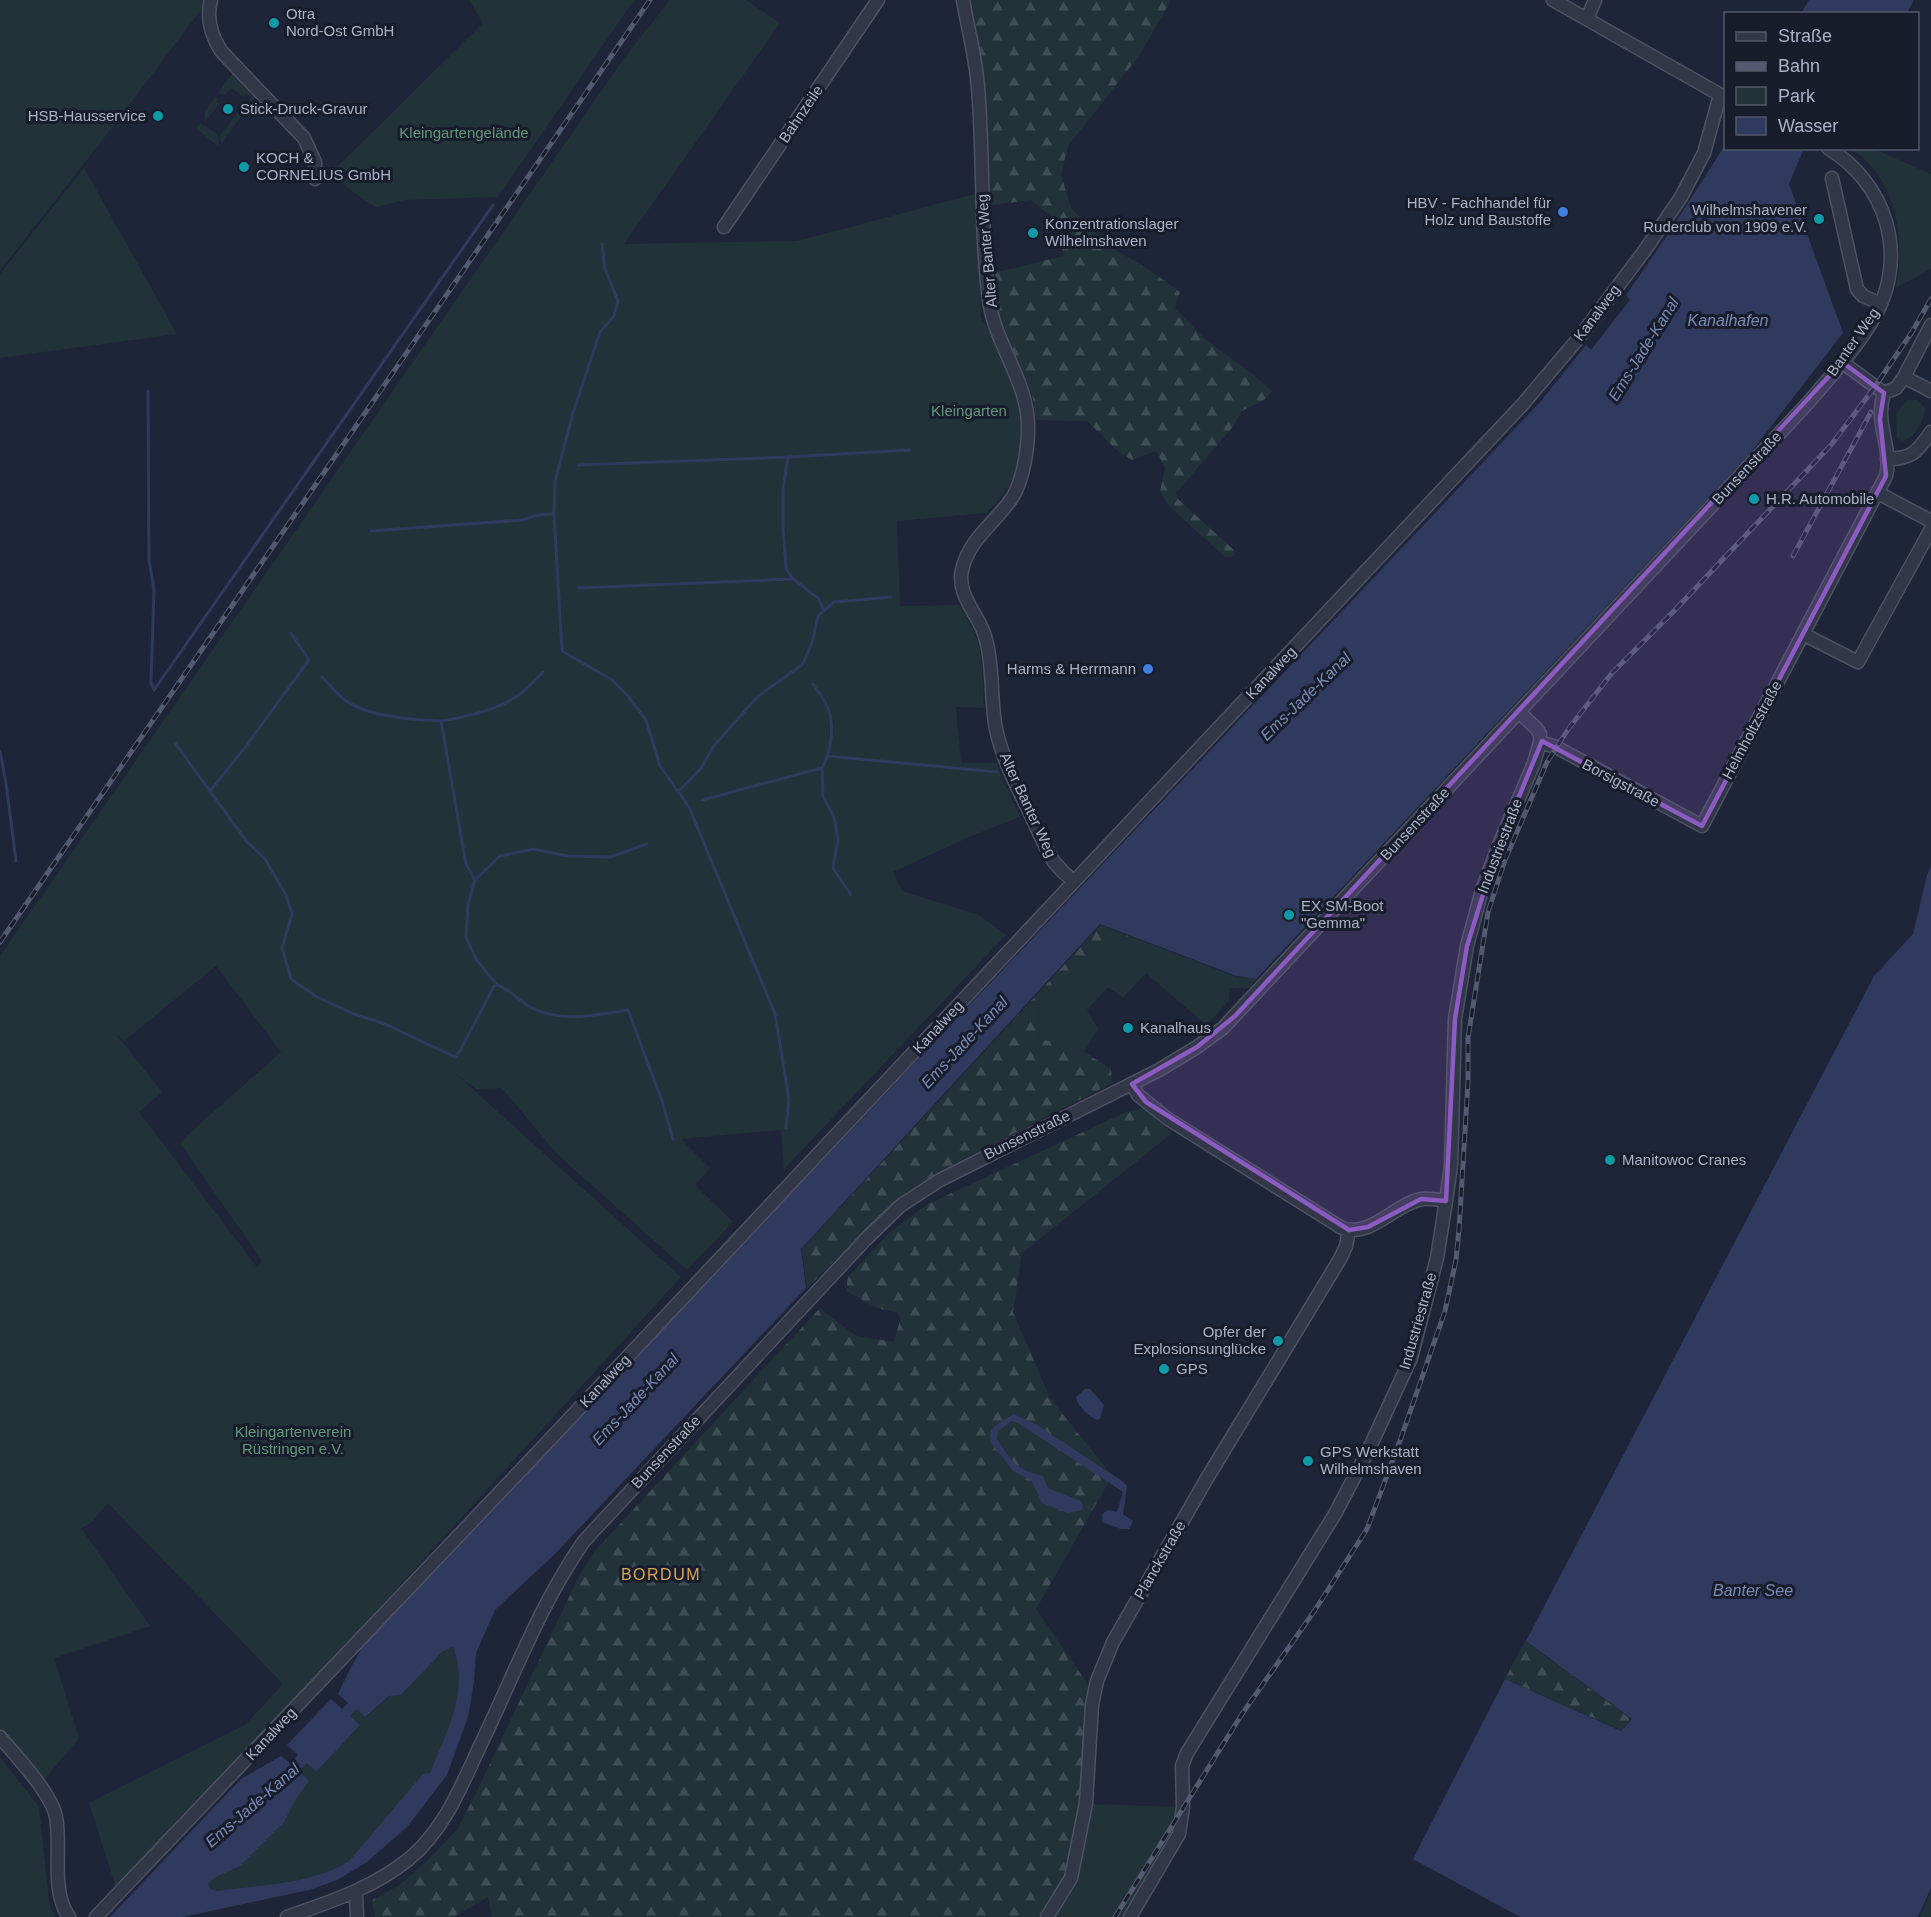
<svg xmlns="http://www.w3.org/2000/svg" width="1931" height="1917" viewBox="0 0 1931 1917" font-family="Arial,sans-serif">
<defs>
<pattern id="forest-firs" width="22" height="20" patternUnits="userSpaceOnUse" patternTransform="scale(1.5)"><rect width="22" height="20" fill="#213239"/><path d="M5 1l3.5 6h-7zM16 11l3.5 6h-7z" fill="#3f4d54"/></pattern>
</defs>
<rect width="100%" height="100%" fill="#1f2538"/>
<path fill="#213239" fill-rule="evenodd" d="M0 0H205L203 7 114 125 0 271Z
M469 0H634L498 197 405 200 376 207 364 200 330 174 483 23Z
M670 0H746L780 23 624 244 797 241 979 193 981 318 1004 354 1021 395 1026 428 1021 461 1007 489 987 513 897 521 900 606 958 605C985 639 982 667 984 708L956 707 961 763H996L1020 817 969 837 893 872 902 891 979 915 1006 935 784 1169 781 1130 681 1139 710 1168 695 1185 733 1222 687 1270 558 1155 502 1088 476 1089 456 1074 681 1277 297 1698 116 1888 89 1803 245 1725 283 1684 108 1503 91 1523 81 1528 150 1626 54 1658 79 1738 41 1783 0 1734V956L625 57ZM216 966 281 1052 193 1130 180 1143 262 1261 257 1267 139 1112 162 1092 116 1034 124 1041Z
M233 72 256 96 221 144 220 135 240 110 239 109 244 102 247 104 251 98 246 94 244 97 231 88 225 95 218 93Z
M215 97 218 99 216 102 219 104 205 122V111Z
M200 123 217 134 219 147 196 128Z
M1851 149H1874L1931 174V269L1896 288C1905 239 1898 178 1851 149Z
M84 168 177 334 0 358V274Z
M1907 400H1918L1925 408C1924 421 1915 438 1902 441L1897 437 1896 414Z
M1129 936 1237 977 1255 979 1252 988H1230L1229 1001 1206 1025 1146 973 1123 998 1108 987 1087 1010 1098 1029 1084 1052C1069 1045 1056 1043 1040 1039L1038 1010 1084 960Z
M453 1647C470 1691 447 1732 430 1773L423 1775 349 1861C314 1884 258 1885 217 1891L211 1889 208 1884 214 1878 240 1866 309 1781 299 1771 307 1763 316 1772 359 1725 350 1716 356 1709 366 1717 389 1696 401 1695 442 1652Z
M0 1757 39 1807 49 1900 55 1917H0Z
M1091 1804 1181 1807 1176 1830 1121 1917H1051Z"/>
<path fill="url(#forest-firs)" d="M965 0H1171L1139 56 1068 146 1061 174 1071 208 1110 247 1147 268 1180 292 1175 308 1205 339 1251 373 1272 391 1264 400 1242 411 1231 429 1176 493 1178 499 1236 552 1234 556 1225 557 1167 504 1160 491 1165 468 1157 452 1155 451 1132 460 1121 454 1087 421 1036 420 1032 393 1006 338 991 290 989 274 1064 256 1055 220 1031 200 984 206Z
M1101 925 1129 936 1084 960 1038 1010 1040 1039C1050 1042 1060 1042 1069 1045 1084 1050 1098 1061 1111 1069L1112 1083 941 1171 897 1199 807 1288 802 1249Z
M1143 1108 1172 1133 1022 1253 1013 1312 1050 1398 1112 1476 1036 1609 1087 1683 1092 1709 1085 1802 1065 1874 1039 1917H492L488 1897 453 1917H375L372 1900 398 1886 426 1862 457 1830 475 1795 578 1578 594 1552 820 1308 856 1336 894 1342 900 1320 898 1313 877 1308 846 1291 848 1277 889 1233 926 1205 1126 1112Z
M1525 1641 1631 1719 1621 1730 1505 1679Z
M1931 1891V1917H1920Z"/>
<path fill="#2f3a5e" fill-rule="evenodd" d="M1809 0H1914L1907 13H1801Z
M1725 145 1726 148H1797L1803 151 1789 184 1843 333 1749 455 1256 979 1237 976 1100 924 801 1249 806 1288 555 1554 495 1610 476 1653 474 1682 468 1717 447 1775 407 1827 367 1862 337 1880 309 1890 183 1917H110L241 1779 281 1756 291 1764 298 1755 287 1745 331 1699 342 1709 348 1703 338 1694 350 1669 363 1646 1541 401 1586 345 1591 350 1630 300 1626 295 1667 236ZM453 1647C470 1690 446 1733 430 1773L423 1774 349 1861C314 1884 258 1885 217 1891L211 1889 208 1884 214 1878 240 1866 284 1822 296 1799 309 1781 299 1771 307 1763 316 1772 360 1725 350 1716 356 1709 365 1717 389 1696 401 1695 442 1652Z
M1931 866V1888L1918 1917H1520L1413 1859 1505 1679 1621 1731 1632 1719 1526 1641 1874 976 1913 934 1927 875Z
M1085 1389H1090L1104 1405 1100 1419 1097 1420C1088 1416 1078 1407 1076 1397Z
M1014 1414 1037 1425 1122 1481 1127 1486 1123 1514 1133 1521 1129 1529H1121L1102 1522 1103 1513 1109 1510 1117 1512 1123 1492 1018 1423 1012 1421 998 1431 997 1439C1013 1463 1014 1468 1043 1476L1048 1488 1081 1501 1083 1505 1082 1510 1068 1513 1042 1503 1031 1480 1013 1471 992 1444 990 1436 991 1430 996 1425Z"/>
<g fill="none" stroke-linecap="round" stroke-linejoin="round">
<path stroke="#2f3a5e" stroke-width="3" d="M602 244 605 269 618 301 614 316 600 332 573 413 555 481 554 514 562 651 612 680 628 696 646 720 660 766 689 807 775 1014 789 1099 786 1128
M148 391 149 560 154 590 151 682 154 690
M578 465 788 457
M371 531 522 520 538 515 554 514
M578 588 793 579
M824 610 818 598 793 579 786 569 783 527V490L788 457 910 450
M322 677C329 684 337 694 345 700 367 717 414 720 441 721L466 864 475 880
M154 690 493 205
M441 721C466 717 499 710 520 694 528 688 536 679 543 672
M175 743 247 842 265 859 286 895 292 914 282 948 291 979 317 997 354 1014 385 1024 455 1057 460 1051 494 986 497 985C510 989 520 1002 532 1008 563 1023 596 1015 628 1010L662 1101 673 1139
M0 751 6 783 16 861
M828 756 997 772
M822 768 823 796 834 817 838 840 833 868 851 895
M210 791 246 746 309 660 291 633
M678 792 702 767 713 747 757 697 802 665 812 643 818 616 834 602 891 597
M702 800 822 768C831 751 835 727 828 708 825 700 818 692 813 684
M497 985 476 959 466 937 468 905 475 880 500 856 533 849 568 856 610 857 647 844"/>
<defs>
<path id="minor" d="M211 0C206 18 211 35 221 51L304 138 315 162V179
M963 0C968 29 976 58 978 88 984 159 980 229 989 300 995 345 1029 382 1028 429 1028 449 1023 481 1012 498 995 523 969 539 962 570 956 597 981 616 986 640 994 669 990 699 996 729 1002 758 1016 785 1029 811 1037 828 1044 846 1054 862 1060 869 1067 876 1074 882
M1553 0 1726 98
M1587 19 1595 0
M1832 178 1857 289 1863 296 1881 304
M724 227 878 0
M1842 362 1884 393
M1904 377 1931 391
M1884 393 1896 388 1904 377 1931 325
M1887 459C1912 459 1917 452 1931 432
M1878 493 1931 521
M1803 634 1858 662 1931 529
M1540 742 1556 747 1702 826 1886 476C1893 448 1874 423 1884 393
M1132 1084 1138 1095 1168 1119 1342 1228C1372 1238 1394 1204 1422 1199 1430 1198 1439 1200 1446 1201
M0 1737C16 1756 52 1794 56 1817 62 1848 50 1890 69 1917
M356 1892 357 1917
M96 1917 541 1449 1523 404 1582 334 1645 250 1681 197 1704 153 1720 95
M287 1917C332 1901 371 1889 409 1859 444 1830 461 1787 479 1748 513 1678 540 1604 584 1541L866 1239 900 1206 940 1180 1159 1070 1197 1047 1223 1028 1807 404C1830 377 1857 348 1875 316 1909 255 1886 183 1828 148
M1047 1917 1071 1878 1086 1803 1092 1705 1097 1681 1113 1642 1206 1480 1340 1259 1346 1246 1349 1230
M1130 1917 1179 1834 1183 1807 1182 1766 1187 1753 1335 1514 1368 1451 1411 1358 1437 1258 1446 1201 1451 1166 1455 1019 1467 946 1482 890 1498 847 1534 763 1540 742V734L1536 728 1519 712"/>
</defs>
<use href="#minor" stroke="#4d5263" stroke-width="15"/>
<use href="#minor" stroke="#323748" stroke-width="12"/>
<defs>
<path id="rail" d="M1793 556 1871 412
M0 942 650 0
M1115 1917 1242 1714 1315 1610 1367 1529 1401 1438 1445 1311 1456 1260 1459 1229 1468 1082V1038L1488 912 1505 860 1547 762 1569 728 1612 673 1674 611 1831 445 1874 388 1912 332 1931 299"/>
</defs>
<use href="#rail" stroke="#545a70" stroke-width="5"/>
<use href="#rail" stroke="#181d2c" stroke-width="3" stroke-dasharray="9" stroke-linecap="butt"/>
</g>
<path fill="#8c5bc1" fill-opacity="0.2" stroke="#8c5bc1" stroke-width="4.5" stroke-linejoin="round" d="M1842 362 1884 393 1880 419 1886 476 1702 826 1542 741 1498 847 1467 946 1455 1019 1446 1201 1421 1199 1368 1227 1349 1230 1146 1102 1132 1084 1197 1047 1235 1016Z"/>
<g fill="#0f9aa8" stroke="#181d2c" stroke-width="2">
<circle cx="274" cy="23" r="6"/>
<circle cx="228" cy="109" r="6"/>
<circle cx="158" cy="116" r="6"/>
<circle cx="244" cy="167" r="6"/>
<circle cx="1819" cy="219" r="6"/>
<circle cx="1033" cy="233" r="6"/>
<circle cx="1754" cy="499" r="6"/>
<circle cx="1289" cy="915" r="6"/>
<circle cx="1128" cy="1028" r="6"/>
<circle cx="1610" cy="1160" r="6"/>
<circle cx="1278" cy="1341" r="6"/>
<circle cx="1164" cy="1369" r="6"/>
<circle cx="1308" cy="1461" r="6"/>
</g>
<g fill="#3f7fe0" stroke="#181d2c" stroke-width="2">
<circle cx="1563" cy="212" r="6"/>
<circle cx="1148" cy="669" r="6"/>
</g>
<g text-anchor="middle" stroke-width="6" stroke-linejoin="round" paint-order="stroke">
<g font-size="15" fill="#acb1c5" stroke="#181d2c" text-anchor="start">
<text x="286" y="19">Otra<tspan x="286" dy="17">Nord-Ost GmbH</tspan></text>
<text x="240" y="114">Stick-Druck-Gravur</text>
<text x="146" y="121" text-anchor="end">HSB-Hausservice</text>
<text x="256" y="163">KOCH &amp;<tspan x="256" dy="17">CORNELIUS GmbH</tspan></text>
<text x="1551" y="208" text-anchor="end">HBV - Fachhandel für<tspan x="1551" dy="17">Holz und Baustoffe</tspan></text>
<text x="1807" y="215" text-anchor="end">Wilhelmshavener<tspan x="1807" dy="17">Ruderclub von 1909 e.V.</tspan></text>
<text x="1045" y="229">Konzentrationslager<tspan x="1045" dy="17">Wilhelmshaven</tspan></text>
<text x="1766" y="504">H.R. Automobile</text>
<text x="1136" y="674" text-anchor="end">Harms &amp; Herrmann</text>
<text x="1301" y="911">EX SM-Boot<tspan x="1301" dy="17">"Gemma"</tspan></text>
<text x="1140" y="1033">Kanalhaus</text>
<text x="1622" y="1165">Manitowoc Cranes</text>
<text x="1266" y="1337" text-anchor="end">Opfer der<tspan x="1266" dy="17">Explosionsunglücke</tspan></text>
<text x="1176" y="1374">GPS</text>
<text x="1320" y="1457">GPS Werkstatt<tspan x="1320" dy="17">Wilhelmshaven</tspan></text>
</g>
<g font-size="15" fill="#acb1c5" stroke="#181d2c">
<text transform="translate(801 114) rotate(-56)" y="5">Bahnzeile</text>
<text transform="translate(987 251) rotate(-95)" y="5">Alter Banter Weg</text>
<text transform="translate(1597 313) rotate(-53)" y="5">Kanalweg</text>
<text transform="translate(1853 342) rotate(-55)" y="5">Banter Weg</text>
<text transform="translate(1747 468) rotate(-47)" y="5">Bunsenstraße</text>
<text transform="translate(1271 673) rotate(-47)" y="5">Kanalweg</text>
<text transform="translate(1752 730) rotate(-62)" y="5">Helmholtzstraße</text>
<text transform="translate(1621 783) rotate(28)" y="5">Borsigstraße</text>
<text transform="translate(1028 805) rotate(65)" y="5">Alter Banter Weg</text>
<text transform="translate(1415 824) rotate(-47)" y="5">Bunsenstraße</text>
<text transform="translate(1500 846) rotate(-69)" y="5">Industriestraße</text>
<text transform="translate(938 1027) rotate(-47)" y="5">Kanalweg</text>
<text transform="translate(1027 1135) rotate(-26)" y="5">Bunsenstraße</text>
<text transform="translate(1418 1321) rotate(-74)" y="5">Industriestraße</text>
<text transform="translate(605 1381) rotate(-47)" y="5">Kanalweg</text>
<text transform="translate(666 1452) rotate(-47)" y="5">Bunsenstraße</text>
<text transform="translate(1160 1560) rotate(-60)" y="5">Planckstraße</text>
<text transform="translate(271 1734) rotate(-47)" y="5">Kanalweg</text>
</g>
<g font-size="15" fill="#639678" stroke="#181d2c">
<text x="464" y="138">Kleingartengelände</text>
<text x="969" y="416">Kleingarten</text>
<text x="293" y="1437">Kleingartenverein<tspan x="293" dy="17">Rüstringen e.V.</tspan></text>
</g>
<g font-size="16" font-style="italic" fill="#7a89b4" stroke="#181d2c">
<text x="1728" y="326">Kanalhafen</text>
<text transform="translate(1643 349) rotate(-58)" y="6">Ems-Jade-Kanal</text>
<text transform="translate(1305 696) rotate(-44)" y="6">Ems-Jade-Kanal</text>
<text transform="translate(964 1042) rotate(-47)" y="6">Ems-Jade-Kanal</text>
<text transform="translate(635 1399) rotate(-47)" y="6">Ems-Jade-Kanal</text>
<text x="1753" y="1596">Banter See</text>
<text transform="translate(252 1805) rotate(-41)" y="6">Ems-Jade-Kanal</text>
</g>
<g font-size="16" letter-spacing="1.5" fill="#d8a554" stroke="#181d2c">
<text x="661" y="1580">BORDUM</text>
</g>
</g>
<rect x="1724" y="12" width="195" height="138" fill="#181d2c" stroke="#535869" stroke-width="1.5"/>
<rect x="1736" y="32" width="30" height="9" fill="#323748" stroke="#535869" stroke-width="1.5"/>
<text x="1778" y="42" font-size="18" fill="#acb1c5">Straße</text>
<rect x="1736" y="62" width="30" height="9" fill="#545a70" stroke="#535869" stroke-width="1.5"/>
<text x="1778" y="72" font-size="18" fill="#acb1c5">Bahn</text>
<rect x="1736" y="87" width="30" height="18" fill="#213239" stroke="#535869" stroke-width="1.5"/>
<text x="1778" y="102" font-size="18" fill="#acb1c5">Park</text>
<rect x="1736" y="117" width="30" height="18" fill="#2f3a5e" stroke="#535869" stroke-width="1.5"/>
<text x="1778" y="132" font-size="18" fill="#acb1c5">Wasser</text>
</svg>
